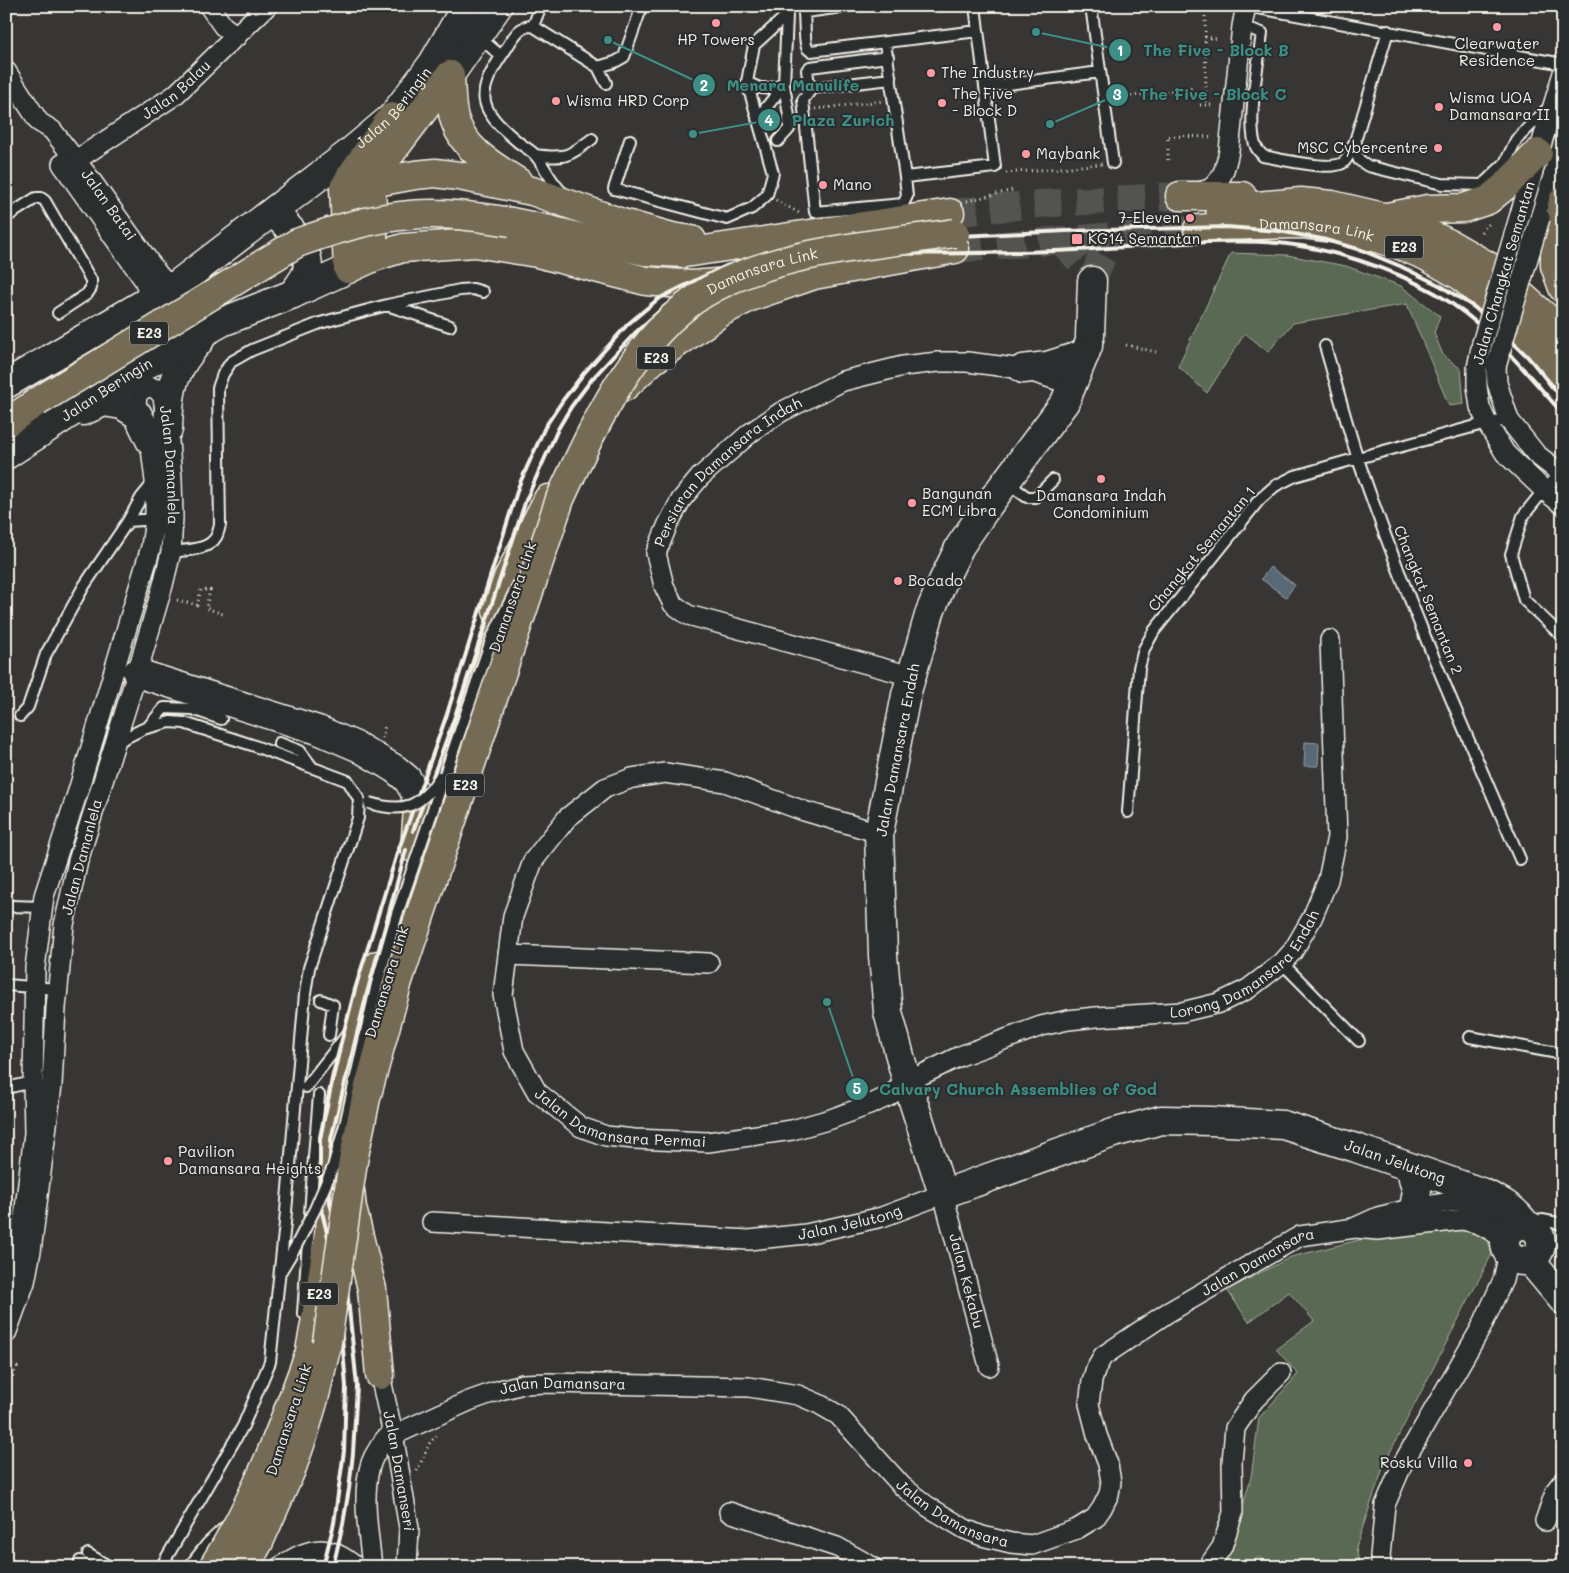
<svg xmlns="http://www.w3.org/2000/svg" width="1569" height="1573" viewBox="0 0 1569 1573" font-family="Mali,sans-serif">
<rect width="100%" height="100%" fill="#373635"/>
<filter id="ink" filterUnits="userSpaceOnUse"><feTurbulence type="fractalNoise" baseFrequency=".02" numOctaves="2"/><feDisplacementMap in="SourceGraphic" scale="10" xChannelSelector="R" yChannelSelector="G"/><feConvolveMatrix kernelMatrix="1 2 1 2 8 2 1 2 1" color-interpolation-filters="sRGB"/></filter>
<g filter="url(#ink)">
<path fill="#5a6952" stroke="#a7ad9d" d="M1231 253 1287 255 1346 266 1401 286 1440 316 1434 333 1443 355 1461 369 1464 404 1449 406 1407 304 1293 323 1268 352 1245 333 1207 393 1178 366Z
M1462 1228 1482 1232 1493 1252 1385 1462 1356 1547 1360 1567H1280L1258 1557 1249 1567H1219L1233 1541 1251 1477 1259 1418 1298 1374 1276 1349 1314 1321 1289 1292 1249 1322 1227 1290 1291 1257 1387 1233Z"/>
<path fill="#596775" stroke="#979ea3" d="M1270 567 1295 585 1286 597 1261 579Z
M1305 742 1319 743 1318 766H1304Z"/>
<g fill="none" stroke-linecap="round" stroke-linejoin="round">
<path stroke="#535250" stroke-width="28" stroke-dasharray="28 14" stroke-linecap="butt" d="M1060 241C1075 254 1083 264 1092 281
M1092 281 1102 257 1115 236"/>
<path stroke="#535250" stroke-width="28" stroke-dasharray="28 14" stroke-linecap="butt" d="M950 213 1037 204 1180 196
M955 249 1198 229"/>
<defs>
<path id="lane" d="M849 6 806 12 804 14C805 21 804 45 808 49 809 50 810 51 811 51L978 31
M1091 6 1113 163
M1247 6 1563 64
M533 26 541 6
M1242 26 1262 33C1259 59 1246 125 1256 147 1258 151 1261 153 1263 156 1279 159 1333 172 1344 162 1350 156 1353 146 1356 138L1388 31
M479 37 501 56
M888 57 810 67 807 70 809 85 812 88 891 79
M598 67 615 62 624 57 642 6
M985 87 1100 72
M812 88 803 100 815 212 903 204 907 196 905 177 885 43
M757 119 784 85
M630 140 614 189 727 219 752 208 767 195 773 173 747 82
M778 141 789 129V116L784 85 787 15 754 45 747 82C762 91 767 89 784 85
M1356 142V152L1359 160 1368 166 1442 184 1482 185 1505 163 1516 140 1549 107
M535 155C565 159 568 157 592 139
M905 177 995 167 975 6
M563 193C551 183 546 168 536 156 531 150 524 147 518 142 476 107 475 94 506 49 513 38 519 25 533 26L598 67 606 83
M6 217 36 198H41L45 201 91 280V288L87 294 58 313
M450 326 387 305 460 290 473 289 483 292
M1325 346C1336 383 1346 422 1358 459 1404 595 1463 727 1520 859
M1561 473 1544 490 1523 516 1511 554 1524 600 1563 637
M154 482 141 498 128 521 157 519
M1006 482 1027 497H1036L1053 480
M171 552C185 550 208 551 216 537 218 534 219 529 220 525L218 388 223 374 231 362 252 350 320 323 387 305
M20 716 28 707 46 654 84 586 128 521
M148 727 164 708 192 709 221 719
M115 743 143 729 170 722 184 723 252 745 348 781 359 799 358 818 309 968 305 994 285 1223 270 1362 243 1426 161 1567
M279 743 300 751 312 767
M1128 812 1139 668 1144 649 1154 631 1259 500 1275 486 1295 476 1358 458 1487 423 1509 420
M6 909 10 906 43 907
M1282 963 1359 1041
M6 985 57 989
M321 1000 333 1005 329 1035
M1470 1037 1563 1054
M306 1087 353 1027
M6 1088 33 1082 37 1083
M1529 1226 1542 1220 1563 1224
M281 1271 296 1246
M303 1313 314 1157 319 1095
M88 1554 110 1567
M80 1561 88 1567
M189 1567 207 1544 225 1527"/>
<g id="street">
<path d="M209 6 223 26 237 36"/>
<path id="s1" d="M6 71 39 122 52 130 88 176 158 274 164 281 179 283"/>
<path id="s2" d="M75 161 175 95 267 6"/>
<path d="M62 164 144 280 147 288 146 302"/>
<path d="M1193 193C1198 192 1204 191 1209 189 1223 181 1226 165 1229 151L1242 26 1246 6"/>
<path d="M1521 211 1563 73"/>
<path d="M1540 218 1563 144"/>
<path d="M1482 343 1477 368V386L1480 407 1487 423 1505 453 1544 490 1563 505"/>
<path d="M1501 349 1496 367 1497 383 1509 420 1536 454 1563 475"/>
<path id="s3" d="M911 676 688 615 673 604 664 586 656 553 668 524 681 500 700 477 750 433 781 412 843 381 903 366 938 362H967L1023 369 1072 385"/>
<path id="s4" d="M879 833 804 811 725 782 665 773 632 778 605 788 567 818 533 861 513 916 503 995 514 1051 537 1092 581 1127 606 1136 634 1139 708 1142 792 1130 831 1119 869 1105 889 1096 907 1082 960 1056 1041 1026 1068 1020 1096 1017 1182 1012 1219 1003 1248 989 1282 963 1293 951 1312 918 1328 880 1337 837 1330 640"/>
<path d="M508 955 709 963"/>
<path id="s5" d="M432 1222 749 1240 806 1234 882 1217 943 1194 989 1366"/>
<path d="M1356 1227 1378 1217 1414 1208 1456 1201 1468 1202 1499 1225"/>
<path id="s6" d="M6 1280 21 1242 34 1133 33 1082 35 968 44 896 78 791 151 547 155 519V481L150 440 136 404 137 396 141 390 149 387 157 389 163 397 168 429 172 479 173 518 171 552 163 585 137 673 78 861 64 925 56 1008 52 1085 31 1251 25 1282 6 1334"/>
<path id="s7" d="M380 1375 393 1434 409 1528 407 1567"/>
<path d="M729 1512 837 1547 873 1567"/>
<path d="M1545 1521 1556 1490 1563 1481"/>
<path d="M280 1567C309 1546 328 1543 356 1567"/>
<path id="s8" d="M372 1567C369 1535 362 1501 369 1470 371 1459 379 1447 385 1439L469 1401 500 1390 523 1384 547 1383 749 1387 798 1395 819 1404 838 1415 902 1486 927 1506 965 1529 982 1536 1011 1543 1032 1545 1077 1529 1095 1518 1102 1508 1109 1494 1111 1482 1108 1464 1097 1435 1089 1404 1092 1381 1096 1368 1103 1356 1167 1313 1300 1236 1355 1228 1378 1230 1461 1220C1480 1222 1489 1229 1505 1240"/>
<path d="M1208 1567 1222 1547 1233 1513 1232 1462 1235 1428 1254 1400 1281 1373"/>
<path d="M1382 1567 1380 1556 1385 1505 1403 1463 1481 1328 1503 1280 1509 1254"/>
</g>
<g id="secondary">
<path d="M450 75 498 6"/>
<path d="M279 218C292 230 314 255 306 274 303 281 297 288 293 294"/>
<path d="M1090 336 1092 281"/>
<path id="s9" d="M1088 346 1065 402 984 511 960 546 943 581 930 612 906 695 879 833 883 955 888 1012 907 1082 943 1194 1113 1133 1161 1120 1211 1121 1283 1125 1356 1148 1481 1192C1499 1200 1515 1208 1526 1225"/>
<path d="M1023 369 1047 366 1085 354"/>
<path id="s10" d="M6 384 179 283 348 154 392 117 433 63 466 6"/>
<path d="M83 411 104 402 122 405 138 415 150 440"/>
<path d="M168 429C169 388 172 372 200 340"/>
<path id="s11" d="M6 455 135 371 222 322 293 294 348 269"/>
<path d="M137 673 318 730 358 747 395 769 407 779 415 792 418 809"/>
<path d="M1413 1179 1417 1191 1414 1208"/>
<circle cx="1523" cy="1243" r="18"/>
<path d="M1529 1259 1563 1300"/>
</g>
<g id="highway">
<path d="M450 75C451 90 450 107 455 121 465 151 493 166 518 182"/>
<path d="M392 117 352 174 344 188 348 269 374 257 403 248 475 243 537 253 646 281 692 285 728 282"/>
<path d="M344 188 415 175 435 173 459 176 532 191 622 223 672 237 692 240"/>
<path d="M1180 196H1242"/>
<path d="M1563 201 1555 238V266L1563 288"/>
<path d="M1220 209 1301 202 1332 205 1383 217 1416 228 1448 243 1488 266 1548 319 1563 336"/>
<path d="M1387 217 1428 209 1464 208 1488 200 1505 186 1538 153"/>
<path d="M511 222 550 230 597 242 645 251 685 253 950 213"/>
<path id="s12" d="M1198 229 1251 225 1302 224 1353 231 1397 244 1426 256 1461 276 1532 339 1563 379"/>
<path d="M374 257 371 183 374 175 450 75"/>
<path d="M624 387 653 360 721 312 750 297 814 275 955 249"/>
<path d="M6 423 37 402"/>
<path d="M497 611 508 578 548 499"/>
<path d="M454 772 513 595"/>
<path d="M415 849 418 809"/>
<path d="M330 1171C343 1102 359 1033 378 965"/>
<path d="M350 1190 352 1208 372 1289 380 1375"/>
<path d="M305 1378 315 1324 334 1201"/>
</g>
</defs>
<use href="#lane" stroke="#f4f1e8" stroke-width="14"/>
<use href="#street" stroke="#f4f1e8" stroke-width="22"/>
<use href="#secondary" stroke="#f4f1e8" stroke-width="31"/>
<use href="#highway" stroke="#f4f1e8" stroke-width="31"/>
<path stroke="#f4f1e8" stroke-width="3" stroke-dasharray="1 4" stroke-linecap="butt" d="M1205 6 1206 105
M1205 37 1217 39
M1116 98 1195 88
M1200 105H1211
M815 109 883 101
M1168 160V136L1210 137
M1006 173 1102 164
M776 200 801 214
M967 201 1013 190
M1481 232 1490 223
M1126 345 1156 352
M177 600 197 605 201 590H210L206 608 223 614
M382 738 385 726
M6 1390 17 1367 7 1362
M417 1471 430 1442 439 1434"/>
<use href="#lane" stroke="#2a2d2e" stroke-width="10"/>
<use href="#street" stroke="#2a2d2e" stroke-width="19"/>
<use href="#secondary" stroke="#2a2d2e" stroke-width="28"/>
<use href="#highway" stroke="#746b52" stroke-width="28"/>
<path stroke="#f4f1e8" stroke-width="4" d="M413 831 454 719 526 500 558 429 571 407 592 379 635 333 665 306 697 287 729 276 801 258 839 255C917 253 996 254 1075 250 1142 247 1211 238 1279 243 1329 248 1391 268 1435 293 1487 323 1524 370 1563 414
M323 1567 334 1523 344 1451 346 1386 340 1312 334 1263 320 1203V1137L333 1074 355 989 396 857 446 717 519 485 545 427 563 400 584 373 628 324 658 299 698 279 726 266 791 248 833 242 1066 231 1227 227 1279 231 1322 239 1361 250 1400 266 1441 286 1474 307 1497 327 1527 356 1563 398
M333 1567 343 1524 349 1489 353 1453 357 1386 344 1260 330 1203 329 1172 331 1139 367 993 406 850"/>
<defs>
<path id="lane-bridge" d="M369 803C403 813 420 808 440 777
M296 1246 315 1209 333 1167 345 1125 377 984 397 914 492 638 519 583"/>
<path id="street-bridge" d="M1482 343 1521 211
M1501 349 1540 218"/>
<g id="highway-bridge">
<path d="M37 402 297 243C341 227 388 213 435 214 460 214 486 218 511 222"/>
<path d="M213 1567C255 1501 282 1428 309 1355"/>
<path id="s13" d="M245 1567 259 1542 291 1470 304 1433 315 1395 326 1349 353 1161 366 1098 398 981 560 499C594 426 633 338 703 294 773 251 875 245 955 233"/>
</g>
</defs>
<use href="#lane-bridge" stroke="#f4f1e8" stroke-width="14" stroke-linecap="butt"/>
<use href="#street-bridge" stroke="#f4f1e8" stroke-width="22" stroke-linecap="butt"/>
<use href="#highway-bridge" stroke="#f4f1e8" stroke-width="31" stroke-linecap="butt"/>
<use href="#lane-bridge" stroke="#2a2d2e" stroke-width="10"/>
<use href="#street-bridge" stroke="#2a2d2e" stroke-width="19"/>
<use href="#highway-bridge" stroke="#746b52" stroke-width="28"/>
</g>
</g>
<g fill="#ff9aa2" stroke="#2a2d2e" stroke-width="2">
<circle cx="716" cy="23" r="5"/>
<circle cx="1497" cy="27" r="5"/>
<circle cx="931" cy="73" r="5"/>
<circle cx="556" cy="101" r="5"/>
<circle cx="942" cy="103" r="5"/>
<circle cx="1439" cy="107" r="5"/>
<circle cx="1438" cy="148" r="5"/>
<circle cx="1026" cy="154" r="5"/>
<circle cx="823" cy="185" r="5"/>
<circle cx="1190" cy="218" r="5"/>
<rect x="1071" y="233" width="12" height="12" rx="2.5"/>
<circle cx="1101" cy="479" r="5"/>
<circle cx="912" cy="503" r="5"/>
<circle cx="898" cy="581" r="5"/>
<circle cx="168" cy="1161" r="5"/>
<circle cx="1468" cy="1463" r="5"/>
</g>
<g text-anchor="middle" stroke-width="4" stroke-linejoin="round" paint-order="stroke">
<g fill="#2a2d2e" stroke="#b7b6b0" stroke-width="1">
<rect x="1385" y="235.5" width="38" height="23" rx="4"/>
<rect x="130" y="321.5" width="38" height="23" rx="4"/>
<rect x="637" y="346.5" width="38" height="23" rx="4"/>
<rect x="446" y="773.5" width="38" height="23" rx="4"/>
<rect x="300" y="1282.5" width="38" height="23" rx="4"/>
</g>
<g font-size="14" font-weight="bold" fill="#f4f1e8">
<text x="1404" y="252">E23</text>
<text x="149" y="338">E23</text>
<text x="656" y="363">E23</text>
<text x="465" y="790">E23</text>
<text x="319" y="1299">E23</text>
</g>
<g font-size="15" fill="#f4f1e8" stroke="#2a2d2e" text-anchor="start">
<text x="716" y="45" text-anchor="middle">HP Towers</text>
<text x="1497" y="49" text-anchor="middle">Clearwater<tspan x="1497" dy="17">Residence</tspan></text>
<text x="941" y="78">The Industry</text>
<text x="952" y="99">The Five<tspan x="952" dy="17">- Block D</tspan></text>
<text x="1449" y="103">Wisma UOA<tspan x="1449" dy="17">Damansara II</tspan></text>
<text x="566" y="106">Wisma HRD Corp</text>
<text x="1428" y="153" text-anchor="end">MSC Cybercentre</text>
<text x="1036" y="159">Maybank</text>
<text x="833" y="190">Mano</text>
<text x="1180" y="223" text-anchor="end">7-Eleven</text>
<text x="1088" y="244">KG14 Semantan</text>
<text x="922" y="499">Bangunan<tspan x="922" dy="17">ECM Libra</tspan></text>
<text x="1101" y="501" text-anchor="middle">Damansara Indah<tspan x="1101" dy="17">Condominium</tspan></text>
<text x="908" y="586">Bocado</text>
<text x="178" y="1157">Pavilion<tspan x="178" dy="17">Damansara Heights</tspan></text>
<text x="1458" y="1468" text-anchor="end">Rosku Villa</text>
</g>
<g font-size="15" fill="#f4f1e8" stroke="#2a2d2e">
<text dy="5" stroke="none"><textPath href="#s2" startOffset="124">Jalan Balau</textPath></text>
<text dy="5" stroke="none"><textPath href="#s10" startOffset="478">Jalan Beringin</textPath></text>
<text dy="5" stroke="none"><textPath href="#s1" startOffset="170">Jalan Batai</textPath></text>
<text dy="5" stroke="none"><textPath href="#s12" startOffset="119">Damansara Link</textPath></text>
<text transform="translate(1504 273) rotate(-74)" y="5">Jalan Changkat Semantan</text>
<text dy="5" stroke="none"><textPath href="#s13" startOffset="1435">Damansara Link</textPath></text>
<text dy="5" stroke="none"><textPath href="#s11" startOffset="120">Jalan Beringin</textPath></text>
<text dy="5" stroke="none"><textPath href="#s6" startOffset="1010">Jalan Damanlela</textPath></text>
<text dy="5" stroke="none"><textPath href="#s3" startOffset="415">Persiaran Damansara Indah</textPath></text>
<text transform="translate(1202 549) rotate(-50)" y="5">Changkat Semantan 1</text>
<text transform="translate(513 597) rotate(-71)" y="5">Damansara Link</text>
<text transform="translate(1428 600) rotate(68)" y="5">Changkat Semantan 2</text>
<text transform="translate(898 750) rotate(-79)" y="5">Jalan Damansara Endah</text>
<text transform="translate(82 857) rotate(-75)" y="5">Jalan Damanlela</text>
<text dy="5" stroke="none"><textPath href="#s4" startOffset="1395">Lorong Damansara Endah</textPath></text>
<text transform="translate(387 982) rotate(-73)" y="5">Damansara Link</text>
<text dy="5" stroke="none"><textPath href="#s4" startOffset="722">Jalan Damansara Permai</textPath></text>
<text dy="5" stroke="none"><textPath href="#s9" startOffset="1378">Jalan Jelutong</textPath></text>
<text dy="5" stroke="none"><textPath href="#s5" startOffset="420">Jalan Jelutong</textPath></text>
<text dy="5" stroke="none"><textPath href="#s8" startOffset="1266">Jalan Damansara</textPath></text>
<text dy="5" stroke="none"><textPath href="#s5" startOffset="608">Jalan Kekabu</textPath></text>
<text dy="5" stroke="none"><textPath href="#s8" startOffset="321">Jalan Damansara</textPath></text>
<text transform="translate(289 1420) rotate(-72)" y="5">Damansara Link</text>
<text dy="5" stroke="none"><textPath href="#s7" startOffset="98">Jalan Damanseri</textPath></text>
<text dy="5" stroke="none"><textPath href="#s8" startOffset="756">Jalan Damansara</textPath></text>
</g>
</g>
<path fill="none" stroke="#3d8f86" stroke-width="2" d="M1036 32L1120 50M608 40L704 85M1050 124L1117 95M693 134L769 120M827 1002L857 1089"/>
<g fill="#3d8f86" stroke="#2a2d2e" stroke-width="2">
<circle cx="1036" cy="32" r="5"/>
<circle cx="608" cy="40" r="5"/>
<circle cx="1050" cy="124" r="5"/>
<circle cx="693" cy="134" r="5"/>
<circle cx="827" cy="1002" r="5"/>
<circle cx="1120" cy="50" r="12"/>
<circle cx="704" cy="85" r="12"/>
<circle cx="1117" cy="95" r="12"/>
<circle cx="769" cy="120" r="12"/>
<circle cx="857" cy="1089" r="12"/>
</g>
<g font-size="15" text-anchor="middle" font-weight="bold" fill="#fff">
<text x="1120" y="56">1</text>
<text x="704" y="91">2</text>
<text x="1117" y="100">3</text>
<text x="769" y="126">4</text>
<text x="857" y="1094">5</text>
</g>
<g font-size="16" text-anchor="middle" font-weight="bold" fill="#3d8f86" stroke="#2a2d2e" stroke-width="4" stroke-linejoin="round" paint-order="stroke">
<text x="1216" y="56">The Five - Block B</text>
<text x="793" y="91">Menara Manulife</text>
<text x="1213" y="100">The Five - Block C</text>
<text x="843" y="126">Plaza Zurich</text>
<text x="1018" y="1095">Calvary Church Assemblies of God</text>
</g>
<rect width="1569" height="1573" fill="none" stroke="#2a2d2e" stroke-width="25"/>
<rect x="12" y="12" width="1544" height="1548" fill="none" stroke="#f4f1e8" stroke-width="2" filter="url(#ink)"/>
</svg>
